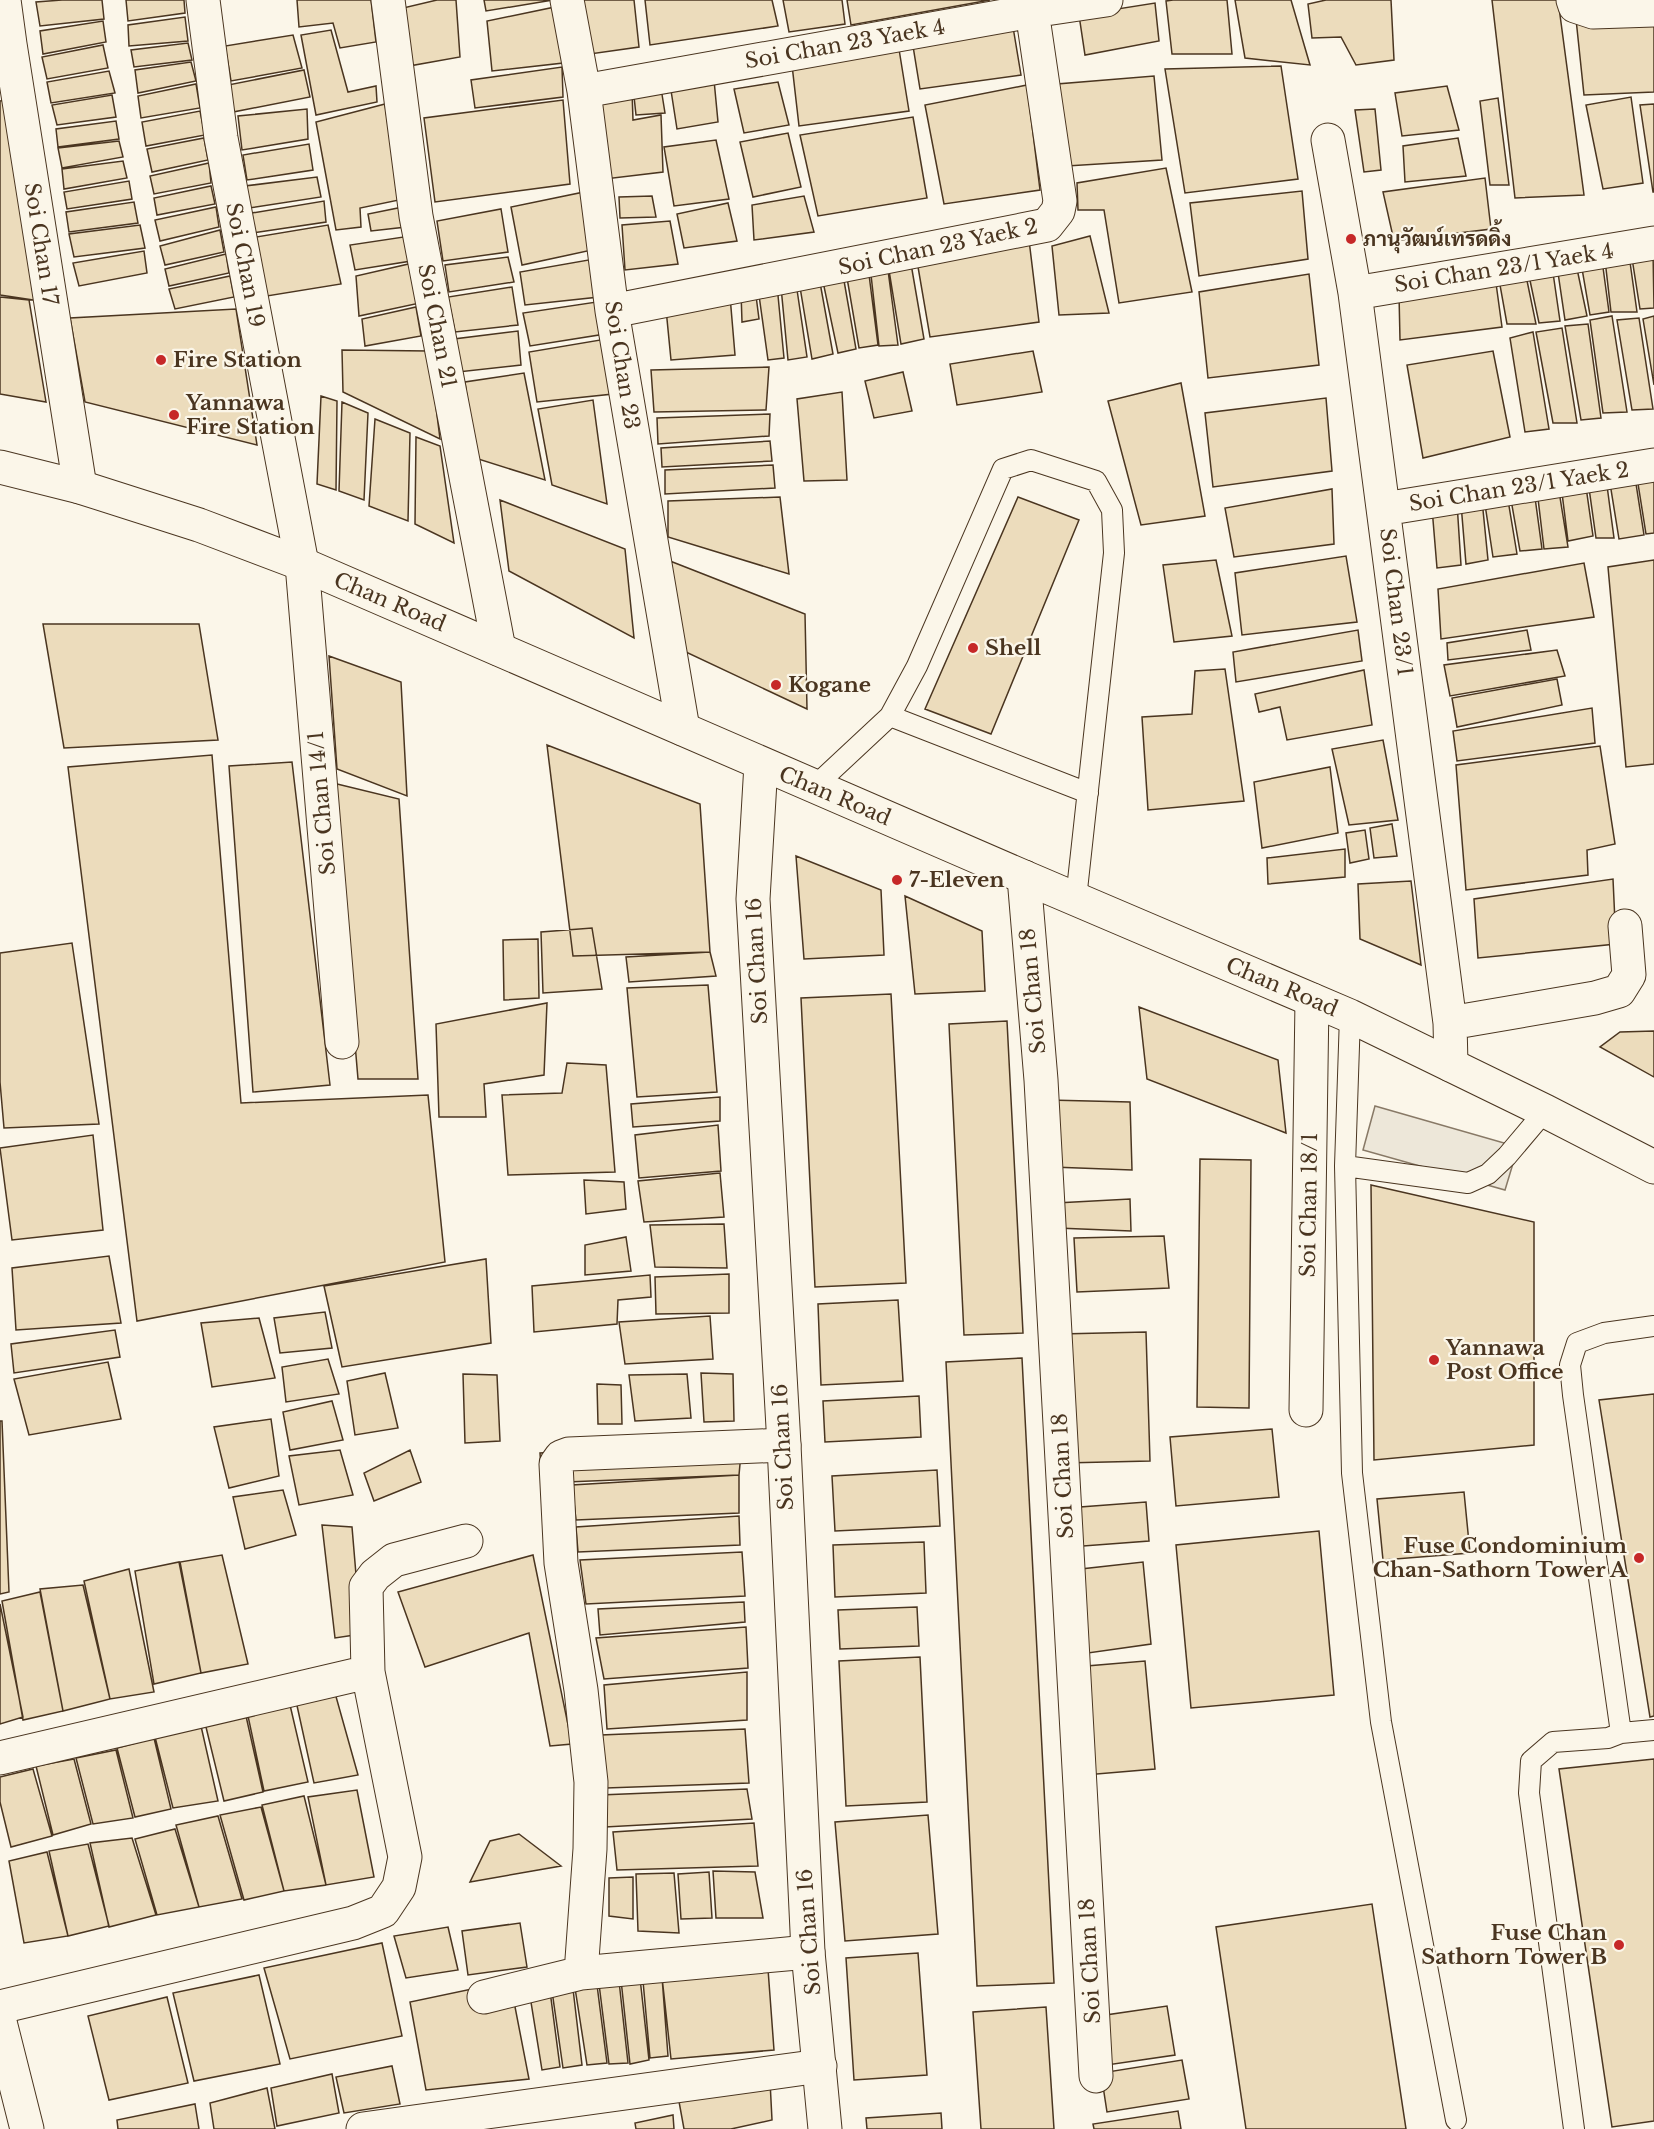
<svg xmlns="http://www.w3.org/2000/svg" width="1654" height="2129" viewBox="0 0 1654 2129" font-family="'Libre Baskerville',Sarabun,serif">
<rect width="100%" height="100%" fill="#fbf6e9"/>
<path fill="#ede7d9" stroke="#887966" stroke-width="1.5" d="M1375 1106 1518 1147 1505 1190 1363 1150Z"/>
<path fill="#ecdcbc" stroke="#4a3520" stroke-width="1.5" d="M62 0H102L104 19 40 26 36 2Z
M126 0H184L185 13 128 21Z
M297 0H371L376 42 340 48 333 23 299 27Z
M437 0H456L460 57 409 66 403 8Z
M484 0H553L486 11Z
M583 0H634L639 47 590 54Z
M645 0H772L778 26 650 45Z
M783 0H842L845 24 789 32Z
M847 0H990L851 25Z
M1173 0H1227L1232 54H1172L1166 1Z
M1235 0H1291L1310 65 1245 58Z
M1326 0H1391L1394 60 1356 65 1341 37 1312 38 1308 4Z
M1492 0H1558L1584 195 1515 198Z
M1155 3 1159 41 1085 55 1079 15Z
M555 7 563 63 492 71 487 21Z
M1654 16V92L1584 95 1576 19Z
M185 17 188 41 129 46 128 25Z
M103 21 106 42 43 54 40 31Z
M1013 27 1021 75 920 89 913 46Z
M331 30 348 92 376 86 377 102 316 115 301 35Z
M293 35 302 68 231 81 225 46Z
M188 43 192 60 134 67 131 50Z
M898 43 909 111 799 126 792 65Z
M103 45 108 68 47 79 42 57Z
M191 62 196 81 138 93 135 70Z
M1281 66 1298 179 1185 193 1165 69Z
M562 67 563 97 475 108 471 80Z
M304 70 310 97 233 112 228 85Z
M109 71 115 93 51 103 47 82Z
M1154 76 1162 160 1067 166 1057 84Z
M714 80 718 122 677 129 670 84Z
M660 82 665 113 636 115 633 87Z
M778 82 789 125 744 133 734 89Z
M196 84 200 108 141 118 138 96Z
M1027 85 1040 190 944 204 925 105Z
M1447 86 1459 130 1402 136 1395 93Z
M632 91 633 120 661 115 663 172 605 179 595 97Z
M112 95 116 117 57 125 52 105Z
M1631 97 1643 183 1603 189 1586 105Z
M1498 98 1509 185H1490L1480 101Z
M10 99 40 301 0 295V101Z
M563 100 570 184 435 202 424 118Z
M385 104 399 200 360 208 361 227 336 230 316 122Z
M1654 104V192H1653L1640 105Z
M307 109 308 139 242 150 238 116Z
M1375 109 1381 170 1364 172 1355 110Z
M200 111 205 135 146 146 142 122Z
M913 117 927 198 818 216 800 135Z
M116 121 119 139 58 147 56 129Z
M788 133 801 187 753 197 740 142Z
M204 138 208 160 152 172 147 149Z
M1458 138 1466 176 1405 182 1403 146Z
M716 140 729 199 674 206 664 147Z
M119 141 123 157 62 168 58 148Z
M309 144 313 170 247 180 243 155Z
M123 161 127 178 64 189 62 169Z
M209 163 211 183 154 194 150 176Z
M1166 168 1192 292 1119 303 1104 210H1078L1077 183Z
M317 177 321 197 249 208 245 186Z
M1485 178 1491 229 1394 241 1383 192Z
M129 181 132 199 67 209 64 192Z
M211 186 215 204 157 215 154 198Z
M1302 191 1308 259 1199 276 1190 203Z
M584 192 592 250 522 265 511 207Z
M652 196 656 217 620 218 619 197Z
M804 196 814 232 754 240 752 205Z
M324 201 326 222 252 233V213Z
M134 202 138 223 69 232 66 212Z
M728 203 737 241 684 248 677 214Z
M216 207 219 227 160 241 155 220Z
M403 207 406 227 371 231 368 214Z
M501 209 508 252 443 261 437 221Z
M670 221 678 264 625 270 622 225Z
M140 225 145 248 74 257 69 234Z
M328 225 341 284 267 296 256 237Z
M220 230 224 252 165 265 160 246Z
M410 236 411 261 355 270 350 245Z
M1090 236 1109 313 1059 315 1052 246Z
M1029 240 1039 322 930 337 917 261Z
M1653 250 1654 308 1640 309 1631 252Z
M144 251 147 273 79 286 73 263Z
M226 254 229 273 169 286 165 269Z
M1629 255 1637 312H1611L1605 260Z
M508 257 514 282 449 292 445 265Z
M910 258 924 339 901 344 888 264Z
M594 259 599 297 525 305 520 272Z
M1602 260 1609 312 1590 315 1581 263Z
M413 263 420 303 359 316 356 276Z
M887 263 898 345 879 346 870 266Z
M1576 264 1587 316 1565 320 1557 266Z
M1552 266 1560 321 1539 323 1528 271Z
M868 267 878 345 859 348 846 272Z
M1525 271 1536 324H1507L1498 274Z
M1309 274 1319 365 1208 378 1199 292Z
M843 275 856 349 838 353 822 277Z
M230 276 234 297 175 309 169 289Z
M1495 276 1502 327 1400 340 1399 294Z
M819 277 833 354 812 359 799 281Z
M796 283 807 357 788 360 781 287Z
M777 285 784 358 768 360 758 288Z
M512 287 518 325 455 332 448 297Z
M755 288 759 319 742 322 741 292Z
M730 296 735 355 671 360 666 309Z
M0 297 29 300 46 402 0 394Z
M603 301 605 334 530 346 523 313Z
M416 307 421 336 365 346 362 319Z
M236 309 257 445 85 402 70 318Z
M1612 316 1627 412 1603 413 1590 320Z
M1654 316V385L1643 319Z
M1639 318 1653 409 1632 410 1617 320Z
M1588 324 1601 418 1581 420 1565 326Z
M1562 328 1577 423H1553L1536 332Z
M518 331 521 365 458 372 454 339Z
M1533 332 1549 429 1525 432 1510 338Z
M606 339 613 394 537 402 529 352Z
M342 350 429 351 440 439 343 392Z
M1033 351 1042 392 957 405 950 364Z
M1493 351 1510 437 1423 458 1407 365Z
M769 367 766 410 654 412 651 370Z
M903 372 912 411 874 418 865 381Z
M524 373 545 480 475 458 465 382Z
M1181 383 1205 516 1141 525 1108 401Z
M842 392 847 480 804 481 797 399Z
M321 396 337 401 336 490 317 484Z
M1326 398 1332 471 1213 487 1205 413Z
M593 400 607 504 552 485 538 409Z
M342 402 368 413 364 500 339 491Z
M770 414 769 436 658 444 657 418Z
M375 419 410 433 408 521 369 506Z
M416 437 440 446 454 543 415 524Z
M770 441 772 461 662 467 661 448Z
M773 465 775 488 665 494V470Z
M1654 470V533L1646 534 1636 471Z
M1634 471 1644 535 1619 539 1609 477Z
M1606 478 1614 538H1596L1588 481Z
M1585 480 1593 536 1568 541 1561 485Z
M1558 485 1568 547 1544 549 1537 490Z
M1332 489 1334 544 1234 557 1225 508Z
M1534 490 1542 549 1520 551 1510 494Z
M1507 494 1517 554 1493 557 1484 498Z
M780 497 789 574 668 537V501Z
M1018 497 1079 520 991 734 925 709Z
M500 500 625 549 634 638 509 571Z
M1482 500 1488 560 1466 564 1461 504Z
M1457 503 1461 565 1437 568 1432 508Z
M1346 556 1357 622 1242 635 1235 573Z
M1216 560 1232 636 1174 642 1163 565Z
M1654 560V764L1626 767 1608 567Z
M670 561 805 614 807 709 671 645Z
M1584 563 1594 617 1441 639 1438 589Z
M43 624H199L218 740 64 748Z
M1358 630 1362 661 1236 682 1233 652Z
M1527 630 1531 650 1448 660 1447 643Z
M1557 650 1565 676 1450 696 1444 665Z
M329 656 401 682 407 796 337 769Z
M1225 669 1244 801 1148 810 1142 717 1192 714 1195 671Z
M1364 670 1372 725 1287 740 1280 707 1259 712 1255 694Z
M1557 679 1562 705 1457 727 1452 698Z
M1592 708 1595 743 1457 761 1453 731Z
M1383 740 1398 820 1349 825 1332 749Z
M547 745 700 804 710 952 573 956Z
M1600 746 1615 844 1587 850 1588 875 1466 890 1456 765Z
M212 755 241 1103 428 1095 445 1262 137 1321 68 767Z
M292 762 330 1085 253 1092 229 766Z
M1330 767 1338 833 1262 848 1254 782Z
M333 783 399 799 418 1079H358Z
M1392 824 1397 856 1374 858 1370 828Z
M1365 830 1369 859 1350 863 1346 833Z
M1345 849V877L1268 884 1267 858Z
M796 856 881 890 884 955 804 959Z
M1613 879 1616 944 1478 958 1474 899Z
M1411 881 1421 965 1360 939 1358 884Z
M905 896 982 931 985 991 915 994Z
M592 928 602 989 543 993 541 932Z
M538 939 539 998 504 1000 503 940Z
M72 943 99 1124 4 1128 0 1082V953Z
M710 952 716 976 629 982 626 957Z
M708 985 717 1092 637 1097 627 988Z
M891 994 906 1283 815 1287 801 998Z
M547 1003 544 1075 484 1084 486 1117H439L436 1024Z
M1139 1007 1278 1060 1286 1133 1147 1079Z
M1007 1021 1023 1333 964 1335 949 1024Z
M1654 1031V1077L1600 1047 1620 1032Z
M567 1063 606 1065 615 1172 508 1175 502 1095 562 1093Z
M720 1097V1121L633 1127 631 1104Z
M1048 1100 1130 1102 1132 1170 1052 1167Z
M718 1125 721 1171 639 1178 635 1135Z
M93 1135 103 1230 12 1240 0 1148Z
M1200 1159 1251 1160 1249 1408 1197 1407Z
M720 1173 724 1217 644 1222 638 1181Z
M584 1180 624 1182 626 1209 586 1214Z
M1371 1185 1534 1222V1445L1374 1460Z
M1130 1199 1131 1231 1057 1228 1056 1203Z
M724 1224 727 1268 655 1267 650 1225Z
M1164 1236 1169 1288 1077 1292 1074 1238Z
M626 1237 631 1271 585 1275V1245Z
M109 1256 121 1323 16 1330 12 1268Z
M486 1259 491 1343 342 1367 324 1286Z
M729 1274V1313L656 1314 655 1277Z
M650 1275 651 1297 618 1300 617 1324 534 1332 532 1286Z
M898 1300 903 1381 821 1385 818 1304Z
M325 1312 332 1348 280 1353 274 1318Z
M710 1316 713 1359 625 1364 619 1322Z
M259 1318 275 1378 212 1387 201 1323Z
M115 1330 120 1357 14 1373 11 1344Z
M1146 1332 1150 1461 1064 1463 1060 1334Z
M1022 1358 1054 1983 977 1986 946 1362Z
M328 1359 339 1394 286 1402 282 1367Z
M108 1362 121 1419 29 1435 14 1379Z
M385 1373 398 1428 355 1435 347 1381Z
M701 1373 733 1374 734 1421 704 1422Z
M463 1374 497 1375 500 1441 465 1443Z
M687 1374 691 1418 635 1421 629 1375Z
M597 1384 621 1385 622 1424H598Z
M1654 1394V1716L1650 1717 1599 1400Z
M919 1396 921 1437 825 1442 823 1401Z
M332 1401 343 1440 290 1450 283 1412Z
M271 1419 279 1476 229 1488 214 1427Z
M0 1421H2L9 1592 0 1594Z
M1272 1429 1279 1497 1176 1506 1170 1437Z
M742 1442 739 1475 542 1483 540 1453Z
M340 1450 353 1495 299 1505 289 1456Z
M410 1450 421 1482 374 1501 364 1473Z
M937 1470 940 1526 835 1531 832 1476Z
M739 1475V1513L576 1520 572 1485Z
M283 1490 296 1535 245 1549 233 1497Z
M1464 1492 1470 1553 1383 1560 1377 1499Z
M1146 1502 1149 1541 1070 1547 1067 1508Z
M739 1516 740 1545 578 1552 576 1527Z
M322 1525 352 1527 361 1634 335 1638Z
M1319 1531 1334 1695 1191 1708 1176 1545Z
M924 1542 926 1593 835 1597 833 1545Z
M742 1552 745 1596 586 1604 580 1560Z
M222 1555 248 1664 201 1673 180 1562Z
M533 1555 572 1744 550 1746 529 1633 425 1667 398 1592Z
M179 1562 201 1673 154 1684 135 1571Z
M1143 1562 1151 1644 1081 1654 1072 1570Z
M129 1569 154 1692 110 1699 84 1581Z
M83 1585 110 1699 63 1711 40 1589Z
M40 1592 63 1711 23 1720 2 1601Z
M744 1602 745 1622 600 1635 598 1609Z
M0 1604 23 1717 0 1724Z
M917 1607 919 1646 840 1649 838 1610Z
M746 1627 748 1668 604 1679 596 1638Z
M920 1657 927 1802 846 1806 839 1661Z
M1145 1661 1155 1769 1085 1775 1075 1667Z
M747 1672V1720L607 1729 604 1685Z
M335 1693 358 1775 314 1783 296 1701Z
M290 1705 308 1782 264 1791 248 1716Z
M246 1716 263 1792 224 1801 205 1723Z
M201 1726 218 1801 173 1808 155 1737Z
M745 1729 749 1783 606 1788 601 1735Z
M154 1738 171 1809 135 1817 117 1748Z
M116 1750 133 1818 93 1824 76 1758Z
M74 1759 91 1824 53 1835 36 1766Z
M1654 1759V2121L1612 2127 1559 1769Z
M33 1769 52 1836 11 1847 0 1802V1777Z
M747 1789 752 1819 605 1827 600 1795Z
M357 1790 374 1877 326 1885 308 1797Z
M304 1796 326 1885 284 1891 262 1805Z
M261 1807 284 1891 244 1900 220 1815Z
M928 1815 938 1934 845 1941 835 1822Z
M218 1816 242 1899 199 1907 176 1825Z
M754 1823 758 1866 617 1870 613 1832Z
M175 1829 199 1907 157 1915 135 1839Z
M519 1834 561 1866 470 1882 490 1841Z
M132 1838 156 1915 109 1927 90 1843Z
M88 1844 109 1926 68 1936 49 1851Z
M47 1852 68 1936 24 1943 9 1861Z
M713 1871 755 1872 763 1918H716Z
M709 1872 712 1918 681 1919 678 1874Z
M674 1873 679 1933 638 1931 636 1874Z
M633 1877V1919L609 1916V1878Z
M1372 1904 1406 2129H1246L1216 1927Z
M520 1923 527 1967 468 1975 462 1931Z
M448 1927 458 1970 406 1978 394 1936Z
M382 1943 402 2036 290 2059 264 1968Z
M918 1953 927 2075 854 2080 846 1958Z
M768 1969 774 2050 671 2059 662 1977Z
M259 1975 280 2064 194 2081 173 1993Z
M662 1977 668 2056 650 2058 643 1981Z
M640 1978 649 2060 630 2064 621 1980Z
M510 1981 529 2079 426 2090 410 2002Z
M619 1981 628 2063 609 2064 599 1984Z
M597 1985 607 2063 587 2065 575 1988Z
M573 1989 582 2065 563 2068 552 1991Z
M550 1991 560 2067 542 2070 530 1996Z
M167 1997 188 2083 109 2100 88 2016Z
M1167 2006 1175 2055 1107 2065 1099 2016Z
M1046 2007 1054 2129H981L973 2012Z
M1182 2060 1189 2099 1107 2112 1101 2073Z
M392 2066 400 2104 344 2113 336 2077Z
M332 2074 339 2113 277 2126 271 2088Z
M770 2081 772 2120 731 2129H684L678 2096Z
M267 2088 275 2129H214L210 2103Z
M195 2104 199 2129H118L117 2120Z
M1178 2111 1181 2129H1094L1093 2124Z
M941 2113 942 2129H867L866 2118Z
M673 2115 674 2129H636L635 2123Z"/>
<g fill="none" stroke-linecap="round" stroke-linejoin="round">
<defs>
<path id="service" d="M890 716 1088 793
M815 786 890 716 917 666 1003 469 1031 460 1096 481 1112 510 1114 553 1076 899
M1350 1016 1345 1166 1468 1183 1488 1174 1507 1156 1545 1111
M1345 1166 1352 1473 1381 1722 1456 2120
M1621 1733 1654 1730
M1574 2129 1529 1793 1531 1761 1553 1742 1608 1738 1621 1733 1573 1395 1570 1365 1577 1343 1604 1333 1654 1326"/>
<path id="minor" d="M4 0 10 44 80 487
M203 0 221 138 302 564 342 1042
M388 0 416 216 499 649
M567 0 584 91 612 311 683 729
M1573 0 1575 6 1593 12 1654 10
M584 91 1032 11 1106 0
M1328 140 1355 293 1450 1023 1451 1065
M1355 293 1654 243
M612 311 1047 225 1058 211 1060 201 1032 11
M1384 509 1654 465
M1024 877 1041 1080 1096 2076
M1450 1023 1595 998 1619 991 1629 975 1625 926
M1306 1410 1312 1000
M0 1758 368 1672
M581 1973 590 1849 591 1782 581 1690 561 1563 556 1464 561 1457 569 1454 784 1445
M484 1997 581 1973 808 1952
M0 2007 353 1923 383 1911 399 1887 405 1857 368 1672 366 1587 375 1575 394 1560 466 1541
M0 2022 27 2129
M363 2129 820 2066"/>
<path id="tertiary" d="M761 764 753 899 784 1445 808 1952 825 2129"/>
<path id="secondary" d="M0 467 80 487 199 525 302 564 1024 877 1350 1016 1545 1111 1654 1167"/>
</defs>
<use href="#service" stroke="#4a3520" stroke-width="22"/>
<use href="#minor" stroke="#4a3520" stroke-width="35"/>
<use href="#tertiary" stroke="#4a3520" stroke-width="35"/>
<use href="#secondary" stroke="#4a3520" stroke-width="35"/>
<use href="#service" stroke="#fbf6e9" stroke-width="20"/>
<use href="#minor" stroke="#fbf6e9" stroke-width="33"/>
<use href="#tertiary" stroke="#fbf6e9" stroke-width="33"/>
<use href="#secondary" stroke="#fbf6e9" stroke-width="33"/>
</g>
<g fill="#c62828" stroke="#fbf6e9" stroke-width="2">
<circle cx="1351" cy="239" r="6"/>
<circle cx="161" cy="360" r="6"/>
<circle cx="174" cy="415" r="6"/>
<circle cx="973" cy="648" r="6"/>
<circle cx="776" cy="685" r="6"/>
<circle cx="897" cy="880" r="6"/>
<circle cx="1434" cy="1360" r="6"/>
<circle cx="1639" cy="1558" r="6"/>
<circle cx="1619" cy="1945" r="6"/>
</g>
<g text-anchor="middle" stroke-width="4.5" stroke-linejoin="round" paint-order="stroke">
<g font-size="21" fill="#4a3520" stroke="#fbf6e9">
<text transform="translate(845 44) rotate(-10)" y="7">Soi Chan 23 Yaek 4</text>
<text transform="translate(41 244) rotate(81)" y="7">Soi Chan 17</text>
<text transform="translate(938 247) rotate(-12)" y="7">Soi Chan 23 Yaek 2</text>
<text transform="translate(245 265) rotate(79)" y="7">Soi Chan 19</text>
<text transform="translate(1504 268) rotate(-9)" y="7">Soi Chan 23/1 Yaek 4</text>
<text transform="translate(437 326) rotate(79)" y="7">Soi Chan 21</text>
<text transform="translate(622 365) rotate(81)" y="7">Soi Chan 23</text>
<text transform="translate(1519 487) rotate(-9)" y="7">Soi Chan 23/1 Yaek 2</text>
<text transform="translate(390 602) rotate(23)" y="7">Chan Road</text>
<text transform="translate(1396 602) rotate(83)" y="7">Soi Chan 23/1</text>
<text transform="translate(835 796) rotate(23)" y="7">Chan Road</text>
<text transform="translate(322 803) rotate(-95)" y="7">Soi Chan 14/1</text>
<text transform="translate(757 961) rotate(-93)" y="7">Soi Chan 16</text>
<text transform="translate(1282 987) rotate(23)" y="7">Chan Road</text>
<text transform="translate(1033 991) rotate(-95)" y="7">Soi Chan 18</text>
<text transform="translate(1309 1205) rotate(-89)" y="7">Soi Chan 18/1</text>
<text transform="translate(783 1447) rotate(-93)" y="7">Soi Chan 16</text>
<text transform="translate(1063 1476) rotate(-93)" y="7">Soi Chan 18</text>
<text transform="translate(809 1932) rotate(-94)" y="7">Soi Chan 16</text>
<text transform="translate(1090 1961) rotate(-93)" y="7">Soi Chan 18</text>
</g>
<g font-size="21" font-weight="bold" fill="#4a3520" stroke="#fbf6e9" text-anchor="start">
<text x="1363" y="246">ภานุวัฒน์เทรดดิ้ง</text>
<text x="173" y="367">Fire Station</text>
<text x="186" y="410">Yannawa<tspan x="186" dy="24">Fire Station</tspan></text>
<text x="985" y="655">Shell</text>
<text x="788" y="692">Kogane</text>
<text x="909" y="887">7-Eleven</text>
<text x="1446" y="1355">Yannawa<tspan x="1446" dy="24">Post Office</tspan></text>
<text x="1627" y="1553" text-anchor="end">Fuse Condominium<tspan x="1627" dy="24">Chan-Sathorn Tower A</tspan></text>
<text x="1607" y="1940" text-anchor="end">Fuse Chan<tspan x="1607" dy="24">Sathorn Tower B</tspan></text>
</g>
</g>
</svg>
